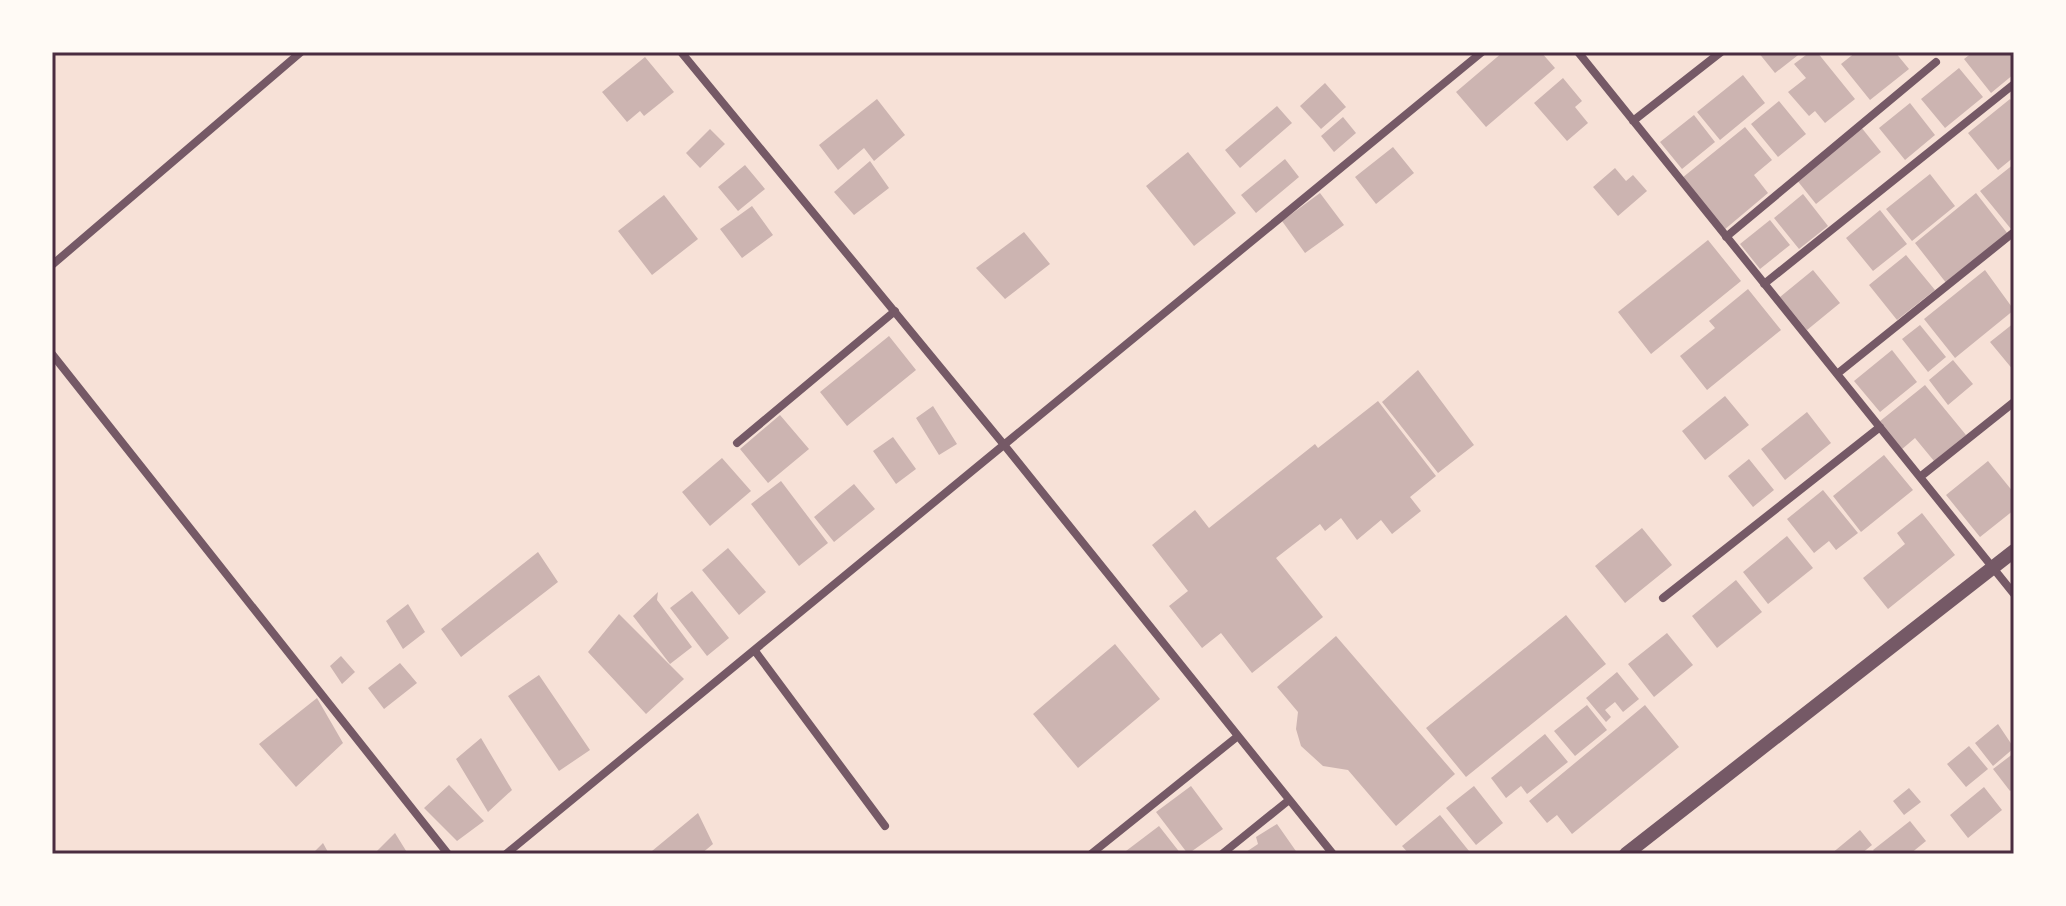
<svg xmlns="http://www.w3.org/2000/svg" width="2066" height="906" viewBox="0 0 2066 906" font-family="'Noto Sans',sans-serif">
<rect width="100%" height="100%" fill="#f7e1d7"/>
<path fill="#ccb4b1" d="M1503 52H1541L1555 68 1486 127 1456 92Z
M1758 52H1802L1775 73Z
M1810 52H1817L1855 99 1825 123 1815 111 1809 116 1788 92 1806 78 1794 64Z
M1856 52H1895L1909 69 1870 100 1841 64Z
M1973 52H2014V74L1991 93 1964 59Z
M645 57 674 92 644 116 640 111 627 122 602 92Z
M1959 68 1983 97 1945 128 1921 99Z
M1743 75 1765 103 1720 140 1697 112Z
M1563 78 1582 101 1575 107 1588 123 1567 141 1534 103Z
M1325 83 1346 107 1321 129 1300 106Z
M877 99 905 135 874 161 864 148 838 170 819 145Z
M2010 99 2014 104V157L1998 170 1968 133Z
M1779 101 1806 134 1778 157 1751 124Z
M1910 103 1935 135 1905 160 1879 128Z
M1277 106 1292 123 1240 168 1225 150Z
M1694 115 1715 142 1682 169 1660 142Z
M1343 117 1356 133 1334 152 1321 136Z
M1745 127 1772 160 1754 175 1768 193 1724 230 1682 178Z
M1861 127 1881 152 1816 204 1796 179Z
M710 129 725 144 700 168 686 153Z
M1393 147 1414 173 1376 204 1355 177Z
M1188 152 1236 213 1194 246 1146 186Z
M1285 159 1299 177 1256 213 1241 195Z
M870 161 889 188 854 215 834 192Z
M2014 164V227L2011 229 1980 191Z
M745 165 765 189 738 211 718 187Z
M1615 168 1626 181 1633 175 1647 191 1618 216 1593 187Z
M1930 174 1955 206 1912 241 1886 209Z
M1320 193 1344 225 1305 253 1282 221Z
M1976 193 2008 234 1947 284 1915 243Z
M1803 194 1828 226 1799 249 1774 218Z
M664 195 698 239 652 275 618 231Z
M752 206 773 235 742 258 720 229Z
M1880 210 1907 244 1873 271 1846 238Z
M1770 220 1790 245 1760 269 1740 244Z
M1024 232 1050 264 1005 299 976 268Z
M1708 240 1741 281 1651 354 1618 312Z
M1906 255 1935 290 1897 320 1869 285Z
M1813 270 1840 303 1807 330 1780 297Z
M1985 270 2014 310 1955 358 1924 319Z
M1748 289 1781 330 1707 390 1680 356 1715 328 1709 321Z
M2014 323V371L1990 342Z
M1920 325 1946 357 1928 372 1902 339Z
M889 336 916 370 847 426 820 392Z
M1892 350 1917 382 1880 412 1854 381Z
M1953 360 1973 384 1948 405 1929 380Z
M1418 370 1474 445 1438 473 1382 402Z
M1925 385 1966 435 1934 461 1915 438 1901 450 1879 422Z
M1725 396 1749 425 1705 460 1682 431Z
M1378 401 1436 476 1410 497 1421 511 1392 534 1381 520 1357 540 1341 518 1325 531 1320 524 1276 558 1323 617 1252 673 1221 633 1202 648 1169 606 1188 591 1152 545 1195 510 1209 528 1315 444 1318 448Z
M933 406 957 444 939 455 916 418Z
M1807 412 1831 443 1785 480 1761 449Z
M780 415 809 449 768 483 740 449Z
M893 437 916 469 896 484 873 451Z
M1884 455 1913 490 1861 532 1833 496Z
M722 458 751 491 710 526 682 492Z
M1749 459 1774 490 1753 507 1728 476Z
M1988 461 2014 493V510L1980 537 1946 495Z
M781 481 828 543 799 566 751 504Z
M854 484 875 509 834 542 814 517Z
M1823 490 1858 533 1836 550 1829 541 1814 553 1787 519Z
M1922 513 1955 555 1888 609 1863 578 1905 544 1897 533Z
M1642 528 1672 565 1625 603 1595 566Z
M1787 536 1813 568 1768 604 1743 572Z
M728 548 766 592 739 615 702 570Z
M538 552 558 582 461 657 441 629Z
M1736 580 1762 612 1717 648 1692 616Z
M692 591 729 638 707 656 670 608Z
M658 592 657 600 692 647 670 664 633 616Z
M408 604 425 632 403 649 386 621Z
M619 614 684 679 646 714 588 652Z
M1566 615 1606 664 1466 777 1426 728Z
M1667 633 1693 665 1654 697 1628 664Z
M1336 636 1455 774 1396 826 1348 770 1323 766 1301 746 1296 729 1298 712 1277 687Z
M1115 644 1160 699 1078 768 1033 714Z
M341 656 355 672 342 684 330 666Z
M400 663 417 683 384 709 368 688Z
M1617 672 1639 699 1623 712 1615 702 1605 710 1611 717 1606 722 1586 698Z
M539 675 590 750 559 771 508 696Z
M317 698 343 743 296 787 259 744Z
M1587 705 1607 730 1575 756 1554 731Z
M1645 705 1679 747 1572 834 1557 815 1547 823 1529 801Z
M1998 724 2014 748 1993 766 1975 743Z
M1545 734 1568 762 1527 794 1521 786 1506 798 1491 778Z
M481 738 512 790 488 812 456 759Z
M1969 746 1988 769 1966 787 1947 764Z
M2014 753V788L2010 791 1993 769Z
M449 785 484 821 457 841 424 808Z
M1191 786 1223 829 1188 854 1156 812Z
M1474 786 1503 823 1476 845 1446 808Z
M1984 787 2002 810 1968 838 1950 815Z
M1909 788 1921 802 1904 815 1893 801Z
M698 813 713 844 701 854H653L652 851Z
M1440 815 1469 851 1465 854H1409L1402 846Z
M1910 821 1926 841 1910 854H1876L1873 850Z
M1277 824 1298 854H1243L1258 844 1256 837Z
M1159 826 1181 854H1128L1126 851Z
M1860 830 1872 845 1861 854H1831Z
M395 833 408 854H374Z
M323 843 329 854H312Z"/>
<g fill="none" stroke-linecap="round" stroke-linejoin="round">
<path stroke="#755966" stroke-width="8" d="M681 52 1005 446 1333 854
M1578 52 2014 594
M1633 121 1721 52
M1726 237 1936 62
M52 265 301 52
M1764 284 2014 84
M52 354 448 854
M1837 374 2014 232
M737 443 895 311
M1920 477 2014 402
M1663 598 1880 427
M755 651 885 826
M506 854 1482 52
M1091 854 1238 736
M1222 854 1289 800"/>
<path stroke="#755966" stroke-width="14" d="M1626 854 2014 551"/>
</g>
<rect width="2066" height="906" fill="none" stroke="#fffaf5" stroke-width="108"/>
<rect x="54" y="54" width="1958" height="798" fill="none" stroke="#4a2c40" stroke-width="3"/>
</svg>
